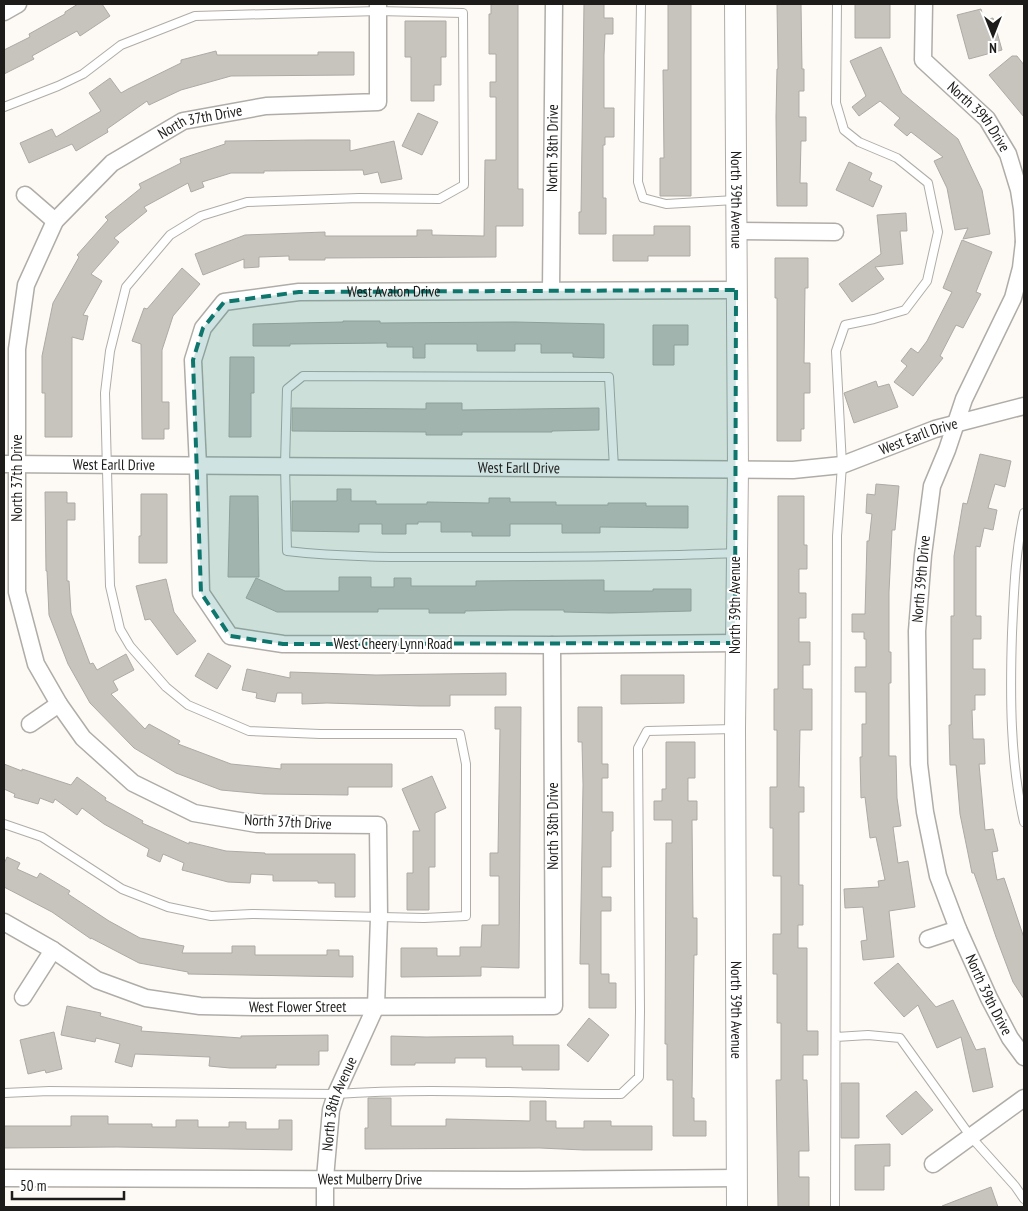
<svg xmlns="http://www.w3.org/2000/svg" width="1028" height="1211" viewBox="0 0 1028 1211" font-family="'PT Sans Narrow',sans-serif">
<rect width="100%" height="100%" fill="#fdf9f4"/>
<path fill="#c7c4be" stroke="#adaaa5" d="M78 4H102L110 16 80 36 77 31 32 56 34 59 4 74V50L30 37 29 34 65 14V12Z
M491 4H518V189H523V226H496V257L325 258V260H289V256L259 257V267L244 268V259L203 275 195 254 245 235 325 232V236H417V230H432V235L484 236 485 160H496V97H490V82H496V54H489V14H491Z
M584 4H604V18H613V34H605L604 55V108H614V137H605V145H603V198H606V234H579V212H581Z
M668 4H691V196H660V158H664L663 70H668Z
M777 4H801L802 69H804V91H799V117H806V141H801L800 183H807V206H777L776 117 777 69H778Z
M855 4H890V38H855Z
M981 9 984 20 993 18 1002 50 969 59 957 15Z
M405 21H446V57H441V85H434V101H411V57H405Z
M881 47 902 93 958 139 982 190 990 234 963 239 968 228 955 230 947 188 934 161 943 157 911 132 907 136 894 125 900 118 880 101 859 116 852 107 866 96 850 61Z
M216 51 217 55H318V52H354V75L231 76 181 90 149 105 147 101 107 129 108 132 76 151 72 144 29 163 20 143 52 129 56 137 101 111 89 93 110 78 121 93 128 89 181 63V60Z
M1012 56H1017L1024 65V117L989 75Z
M418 113 438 122 422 155 402 146Z
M311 140H350V151L394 141 402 179 381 183 378 172 364 175 363 170 264 171V173H231L202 182 204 187 191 192 188 183 144 207 147 211 114 238 119 242 91 274 102 281 83 315 88 316 83 340 72 337V437H45V393H42V356L53 303 79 257 77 255 108 220 105 217 141 188 139 184 181 163 180 159 225 144V141Z
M849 162 872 173 869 180 882 186 873 207 836 190Z
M906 213 907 231H900L903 264 875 267 884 279 852 302 839 284 881 254 877 215Z
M654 226H690V256H648V261H613V235H654Z
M962 240 992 252 976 292 981 294 963 328 956 325 940 356 943 358 913 396 894 382 907 366 901 361 911 348 918 353 927 341 952 292 943 288Z
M775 258H808V288H805L804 363H810V393H804V429H801V441H777V298H775Z
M182 268 200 284 173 316 162 350V402H169V429H164V439H142L141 344 132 341 144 308 147 309Z
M343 321H380V323L515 322 604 324V358L573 357V353H541V344H515V351H477V344H425V358H413V347H387V343L290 344V346H253V324L343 322Z
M653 325H688V345H674V365H653Z
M230 357H254V393H251V437H229Z
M876 381 878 387 889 384 898 407 854 423 844 393Z
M426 403H462V410L599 408V430L552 431V432H462V435H426V432L292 431V408L426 409Z
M980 454 1011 461 1005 487 995 484 988 508 997 510 993 530 984 528 980 547 976 546V616H981V639H973V669H985V695H975V710H972L973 739H984L985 764H979L985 830 993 829 998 851 992 852 997 880 1004 878 1024 938V999L1013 982 996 937 974 873H972L960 814 956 765H950L949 725H951V616H954V556L963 503 967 504Z
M876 484 899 486 895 530H892L889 592V652H891V683H889V756H896L897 798 901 826 893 827 898 863 908 861 915 907 889 911 894 957 863 960 861 941 867 940 863 907 845 908 844 889 879 887 878 881 885 880 876 837 870 838 865 797 861 798 860 757H862V724H866V692H855V667H866V639H864V632H852V614H865L867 541H869L872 514 866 513 867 494 875 495Z
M337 489H351V501H376V504H427V502L489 503V498H510V502H556V505H608V503H646V506H688V528L600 527V533H562V524H510V536H472V532H441V522H418V524H406V534H382V524H359V532L292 531V501H337Z
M45 492H67V503H75V520H67V581H69L71 613 90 664 93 663 97 670 126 654 134 670 113 681 118 690 111 694 145 729 149 724 180 741 178 744 231 764 281 769V764H392V787H348V795L264 794 221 790 176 773 134 748 90 703 68 664 49 615 47 571H46Z
M141 494H167V563H139V536H141Z
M230 496H258L259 577H228Z
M778 496H804V545H807V569H799V593H806V618H799V642H810V665H803V689H812V730H800L799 787H804V812H799V885H803V925H798V948H807V1031H818V1055H803V1080H807L809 1151H799V1177H809V1207H778L776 1080H781V1023H777V974H773V934H781V876H773V828H770V787H777V730H774V689H778Z
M339 577H371V587H394V578H411V586H476V581L604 580V591H653V589H691V611L610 613 564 612V610H512L465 611V613H429V609H378V612H277L246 598 256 578 285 591H339Z
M166 579 174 612 196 641 177 655 150 619 145 620 136 586Z
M208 653 231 666 217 689 195 676Z
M247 669 290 678V672L376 675 506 673V695H450V706H420L327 703 302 704V693H277L275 702 256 698 257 693 242 690Z
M621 675H684V703L621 704Z
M495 707H521L519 968 481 967V976L401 977V948H437V956H460V947H481L482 925H499V876H490V853H498L500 729H495Z
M578 707H602V764H608V778H602V812H613V831H611V867H602V897H611V911H601V974H609V983H616V1008H589V964H580L583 785 582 742H578Z
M666 742H695V778H688V801H697V820H692L693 918H697V955H694L692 1098H694V1121H706V1136H673V1080H667V1044H665L666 843H672V820H654V801H662V789H666Z
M4 764 22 771V769L71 785 77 777 106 798 105 800 143 821 142 823 189 844V842L226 851 265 853V854H355V897H335V883H318V881H273V875L251 874 250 883 228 882 182 870 184 863 163 854 160 862 147 856 149 849 104 824 82 808 77 815 55 799 53 803 40 798 38 804 14 797 15 794 4 789Z
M432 776 446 808 435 813V867H429V910H407V873H413V831H420L402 789Z
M7 857 20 863 17 869 37 878 40 873 70 891 68 894 109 921 140 938 184 946 182 953H232V946H255V955H327V950H339V956H353V977L188 974V972L139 963 91 938V939L52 912 4 887V864Z
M898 963 936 1007 953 1000 976 1050 985 1048 993 1087 973 1092 961 1037 937 1048 918 1005 904 1017 874 983Z
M67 1006 101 1013 100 1016 142 1027 141 1031 241 1038V1036L328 1035V1051H319V1065H276V1068H230L209 1066 210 1057 135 1054 132 1067 115 1062 120 1044 96 1038 95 1042 61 1035Z
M589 1018 609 1035 588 1062 567 1045Z
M54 1032 62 1069 46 1073 45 1070 28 1074 20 1040Z
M391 1036 426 1037 513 1036V1045H559V1070H522V1067H486V1058H455V1063H415V1065H391Z
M841 1083H859V1138H841Z
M916 1091 933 1110 902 1135 886 1116Z
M368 1098H391V1126H446V1119L530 1121V1101H546V1121H556V1128H584V1121H611V1126H652V1150H584L540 1148 365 1149V1128H368Z
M71 1116H108V1124H152V1127H176V1120H198V1127H229V1122H246V1129H279V1120H292V1150L117 1147 4 1148V1126H71Z
M890 1144V1166H884V1190H855V1145Z
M991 1187 998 1207H942V1206Z"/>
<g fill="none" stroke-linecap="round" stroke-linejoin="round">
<defs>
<path id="service" d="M641 4 638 182 643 198 666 204 735 200
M4 107 58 86 83 74 121 45 195 16 378 11 463 13 464 185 439 199 359 198 247 202 201 216 170 235 126 287 110 351 105 393 110 586 120 629 130 646 166 687 188 705 249 731 320 734H460L466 764V916L424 918 252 914 211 916 168 907 122 889 42 837 4 824
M614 468 609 377 303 376 287 389 285 465 287 551C349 558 411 557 473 557 561 557 648 557 736 553
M1024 513C1015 554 1014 591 1012 633 1010 695 1010 761 1024 822
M836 1037 868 1035 900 1038 971 1137 1015 1186 1024 1199
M4 1093 49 1091 336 1094C431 1087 526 1094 621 1094L639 1077 640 1011 638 748 647 731 734 729
M835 1207 837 536 842 465 836 351 845 325 874 319 905 310 927 281 938 232 928 183 897 158 859 142 844 130 836 103 837 4"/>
<g id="minor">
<path id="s1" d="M924 4 923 60 987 119 1008 154 1019 190 1022 209 1024 242"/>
<path d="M4 12 18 4"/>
<path d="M25 195 55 221"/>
<path d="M736 231 835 232"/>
<path id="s2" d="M1024 242 1021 268 1013 298 964 399 947 450 932 486 923 555 917 631 919 764 925 812 938 876 958 929 989 998 1010 1038 1024 1057"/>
<path id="s3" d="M551 290 554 4"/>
<path id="s4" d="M4 464 793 470 842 465 935 429 1024 406"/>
<path id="s5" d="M735 643 552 645 283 644 230 636 201 593 198 466 193 360 203 328 224 302 299 292 736 290"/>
<path d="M30 724 59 704"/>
<path id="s6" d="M4 922 53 950 97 980 146 998 200 1006 254 1007 554 1006 552 645"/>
<path d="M928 939 958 929"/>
<path d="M23 997 53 950"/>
<path d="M933 1164 1024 1098"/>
<path id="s7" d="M4 1178 523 1180 737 1178"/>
<path id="s8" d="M325 1207V1178L331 1110 336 1094 376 1006 379 917 378 825 257 824 194 813 133 783 83 738 59 704 36 664 17 592V349L26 285 55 221 112 163 183 121 266 106 378 102V4"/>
</g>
<g id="tertiary">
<path id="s9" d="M735 4 738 469 735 729 737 1207"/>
</g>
</defs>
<use href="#service" stroke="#b0ada8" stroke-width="10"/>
<use href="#minor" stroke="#b0ada8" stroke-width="19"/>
<use href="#tertiary" stroke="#b0ada8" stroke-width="22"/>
<use href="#service" stroke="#fff" stroke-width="8"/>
<use href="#minor" stroke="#fff" stroke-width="16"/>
<use href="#tertiary" stroke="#fff" stroke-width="20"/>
</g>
<path fill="#0f766e" fill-opacity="0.2" stroke="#0f766e" stroke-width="4" stroke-dasharray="10 6" stroke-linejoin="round" d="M736 290 735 643 283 644 230 636 201 593 193 360 203 328 224 302 299 292Z"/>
<g text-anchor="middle" stroke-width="4" stroke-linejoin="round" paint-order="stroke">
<g font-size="15" fill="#1d1c1a" stroke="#fff">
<text dy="5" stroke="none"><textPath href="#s1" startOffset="136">North 39th Drive</textPath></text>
<text dy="5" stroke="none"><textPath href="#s8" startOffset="1432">North 37th Drive</textPath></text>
<text dy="5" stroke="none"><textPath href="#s3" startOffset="142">North 38th Drive</textPath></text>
<text dy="5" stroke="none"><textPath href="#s9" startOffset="196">North 39th Avenue</textPath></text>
<text dy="5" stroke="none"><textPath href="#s5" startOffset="1028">West Avalon Drive</textPath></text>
<text dy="5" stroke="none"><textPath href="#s4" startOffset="920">West Earll Drive</textPath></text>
<text dy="5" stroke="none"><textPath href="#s4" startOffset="110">West Earll Drive</textPath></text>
<text dy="5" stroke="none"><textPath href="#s4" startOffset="515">West Earll Drive</textPath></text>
<text transform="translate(17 478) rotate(-90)" y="5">North 37th Drive</text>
<text transform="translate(921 579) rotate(-85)" y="5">North 39th Drive</text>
<text transform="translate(735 605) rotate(-90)" y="5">North 39th Avenue</text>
<text x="393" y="649">West Cheery Lynn Road</text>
<text transform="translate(288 822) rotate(3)" y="5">North 37th Drive</text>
<text transform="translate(553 826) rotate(-90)" y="5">North 38th Drive</text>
<text dy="5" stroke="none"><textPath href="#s2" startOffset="784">North 39th Drive</textPath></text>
<text dy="5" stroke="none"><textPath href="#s6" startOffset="314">West Flower Street</textPath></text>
<text dy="5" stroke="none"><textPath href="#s9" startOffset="1006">North 39th Avenue</textPath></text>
<text dy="5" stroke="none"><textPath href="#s8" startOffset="105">North 38th Avenue</textPath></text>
<text dy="5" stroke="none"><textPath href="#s7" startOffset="366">West Mulberry Drive</textPath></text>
</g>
</g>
<rect width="1028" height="1211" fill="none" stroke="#1d1c1a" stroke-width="10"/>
<g transform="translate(993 35) rotate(180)" stroke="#ffffff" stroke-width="4" paint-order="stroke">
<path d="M0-4L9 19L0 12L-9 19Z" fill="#1d1c1a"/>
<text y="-8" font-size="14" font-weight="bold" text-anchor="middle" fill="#1d1c1a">N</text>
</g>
<path d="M12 1191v8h112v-8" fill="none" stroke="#1d1c1a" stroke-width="2.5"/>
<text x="20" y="1191" font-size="15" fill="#1d1c1a" stroke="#ffffff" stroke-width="4" paint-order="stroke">50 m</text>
</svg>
